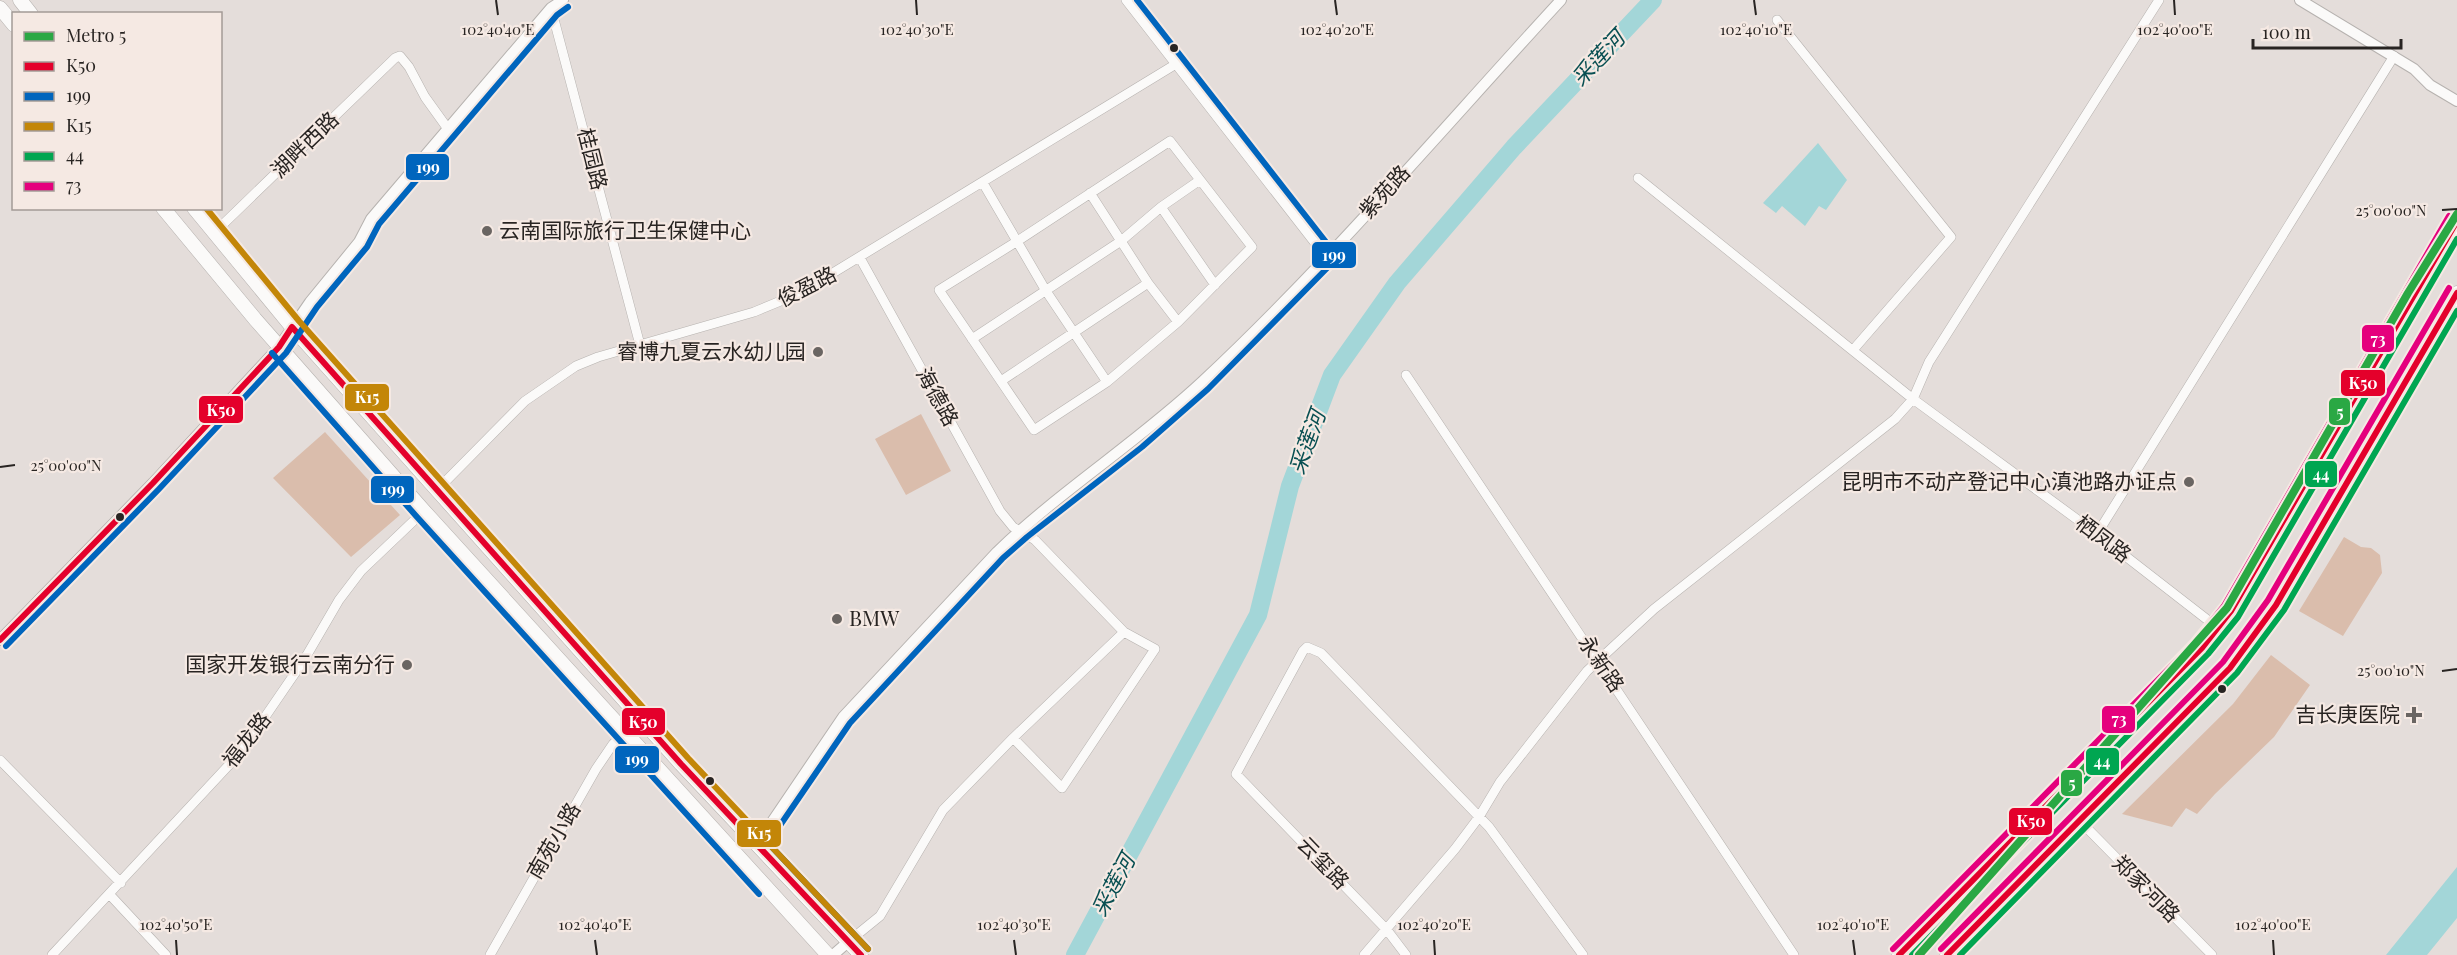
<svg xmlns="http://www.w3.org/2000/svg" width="2457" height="955" viewBox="0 0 2457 955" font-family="'Playfair Display','Noto Sans SC',serif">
<rect width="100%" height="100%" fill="#e4ddda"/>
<path fill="#dabdac" d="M921 414 951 471 906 495 875 439Z
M325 432 400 515 351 557 273 478Z
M2344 537 2361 547 2371 548 2380 555 2382 573 2343 636 2299 611Z
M2271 655 2310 685 2274 737 2215 794 2197 814 2186 808 2172 827 2122 814 2233 704Z"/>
<path fill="#a3d6d8" d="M1818 143 1847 180 1826 210 1819 206 1805 226 1782 206 1776 213 1763 203Z
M2457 867V918L2427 955H2386Z"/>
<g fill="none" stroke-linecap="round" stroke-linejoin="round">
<path stroke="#a3d6d8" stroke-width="18" d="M1075 955 1258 615 1290 486 1332 375 1397 283 1514 147 1653 0"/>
<defs>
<path id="minor" d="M1126 0 1326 257
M551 8 640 345
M1777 20 1951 237 1853 350
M1170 141 1252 247 1178 322 1107 382 1034 430 939 290 1016 242Z
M1638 178 1913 399 2097 534 2218 628
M983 183 1046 291 1107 382
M1090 193 1148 283
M1161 207 1200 180
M215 232 395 58 400 56 409 67 425 97 448 129
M860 258 1000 511 1013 527 1035 540 1124 632
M972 339 1121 241 1161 207 1215 285
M1406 375 1794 955
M1001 381 1148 283 1178 322
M437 490 525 401 576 366 598 357 754 312 800 293 1176 64
M2097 534 2394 56
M0 760 121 883
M2080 821 2212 955
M110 895 166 955
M848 942 880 916 943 810 1013 738 1124 632 1155 649 1062 788 1013 738
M52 955 241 752 304 660 339 600 361 571 424 511
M490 955 596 769 613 744 625 733
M1364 955 1455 849 1479 817 1500 782 1587 671 1654 609 1895 419 1913 399 1929 362 2159 0
M1406 955 1387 930 1236 774 1303 651 1307 647 1321 653 1489 827 1583 955"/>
<path id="tertiary" d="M2300 0 2414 69 2430 85 2457 101
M0 640 153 483 279 347 310 302 359 242 371 219 551 8 563 0
M757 844 843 717 997 552C1061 490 1138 442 1203 381 1330 262 1443 128 1561 0
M833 955 848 942"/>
<path id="primary" d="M20 0 31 14
M0 8 14 25
M163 208 255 319 424 511 828 955
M194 208 292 327 437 490 681 764 861 955
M1899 955 2171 680 2202 648 2231 611 2457 221
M1947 955 2230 668 2276 605 2457 293"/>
</defs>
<use href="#minor" stroke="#b6b2af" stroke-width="10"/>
<use href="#tertiary" stroke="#b6b2af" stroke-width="12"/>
<use href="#primary" stroke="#b6b2af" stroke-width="15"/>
<use href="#minor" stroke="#fbfaf9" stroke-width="9"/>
<use href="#tertiary" stroke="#fbfaf9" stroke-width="10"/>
<use href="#primary" stroke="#fbfaf9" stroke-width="14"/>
<defs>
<path id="bus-1" d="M0 640 153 483 279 347 292 327 681 764 861 955
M1899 955 2202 648 2231 611 2457 221
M1947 955 2230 668 2276 605 2457 293"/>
<path id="bus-2" d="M272 353 417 517 759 894
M6 646 159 489 286 353 317 307 367 247 379 224 557 15 568 7
M868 949 768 843 850 723 1003 558 1027 537 1142 447 1208 389 1335 260 1333 251 1137 0"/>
<path id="bus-3" d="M206 208 299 321 688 758 868 949"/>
<path id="bus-4" d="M1912 955 2208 654 2238 617 2457 239
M1960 955 2237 673 2284 610 2457 311"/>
<path id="bus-5" d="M1893 949 2195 642 2224 606 2449 216
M1941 949 2223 662 2268 600 2449 288"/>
</defs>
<use href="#bus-1" stroke="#f5e9e3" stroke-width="10"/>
<use href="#bus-2" stroke="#f5e9e3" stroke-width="10"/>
<use href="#bus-3" stroke="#f5e9e3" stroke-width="10"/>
<use href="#bus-4" stroke="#f5e9e3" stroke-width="10"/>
<use href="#bus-5" stroke="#f5e9e3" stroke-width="10"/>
<use href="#bus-1" stroke="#e4002b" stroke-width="6"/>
<use href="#bus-2" stroke="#0065bd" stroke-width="6"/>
<use href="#bus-3" stroke="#c38608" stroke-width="6"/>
<use href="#bus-4" stroke="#00a651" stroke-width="6"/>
<use href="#bus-5" stroke="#e5007d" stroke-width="6"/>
<defs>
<path id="metro-1" d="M1919 955 2227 608 2408 293 2457 214"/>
</defs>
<use href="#metro-1" stroke="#f5e9e3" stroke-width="12"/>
<use href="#metro-1" stroke="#2aa844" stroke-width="8"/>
</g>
<path fill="none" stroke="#282422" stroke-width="2" d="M496 0 498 15M916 0 917 15M1335 0 1337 15M1754 0 1756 15M2174 0 2175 15M2442 210 2457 209M0 467 15 465M2442 671 2457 669M176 940 177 955M595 940 597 955M1014 940 1016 955M1434 940 1435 955M1853 940 1855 955M2273 940 2274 955"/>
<g fill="#282422" stroke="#f5e9e3" stroke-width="2">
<circle cx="1174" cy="48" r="5"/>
<circle cx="120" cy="517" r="5"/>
<circle cx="2222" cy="689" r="5"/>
<circle cx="710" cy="781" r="5"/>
</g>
<g fill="#6a6562" stroke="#f5e9e3" stroke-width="2">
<circle cx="487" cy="231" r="6"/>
<circle cx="818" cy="352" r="6"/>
<circle cx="2189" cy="482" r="6"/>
<circle cx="837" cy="619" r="6"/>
<circle cx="407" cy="665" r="6"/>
<path d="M2411 706h6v6h6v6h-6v6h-6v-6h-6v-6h6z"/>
</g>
<g text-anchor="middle" stroke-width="4.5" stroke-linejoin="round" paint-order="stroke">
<g font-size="21" fill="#282422" stroke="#f5e9e3">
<text transform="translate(305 145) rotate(-44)" y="7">湖畔西路</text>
<text transform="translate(592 159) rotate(76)" y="7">桂园路</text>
<text transform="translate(1385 192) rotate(-48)" y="7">紫苑路</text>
<text transform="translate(807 287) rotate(-27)" y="7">俊盈路</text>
<text transform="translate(937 397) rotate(61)" y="7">海德路</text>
<text transform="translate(2103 539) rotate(37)" y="7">栖凤路</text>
<text transform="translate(1601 664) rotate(56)" y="7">永新路</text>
<text transform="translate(247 740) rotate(-52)" y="7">福龙路</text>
<text transform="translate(554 841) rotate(-60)" y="7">南苑小路</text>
<text transform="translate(1323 863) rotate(46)" y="7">云玺路</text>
<text transform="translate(2146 889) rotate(45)" y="7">郑家河路</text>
</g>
<g font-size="21" fill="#282422" stroke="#f5e9e3" text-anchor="end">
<text x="499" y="238" text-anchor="start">云南国际旅行卫生保健中心</text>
<text x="806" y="359">睿博九夏云水幼儿园</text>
<text x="2177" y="489">昆明市不动产登记中心滇池路办证点</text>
<text x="849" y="626" text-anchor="start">BMW</text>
<text x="395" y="672">国家开发银行云南分行</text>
<text x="2400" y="722">吉长庚医院</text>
</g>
<g font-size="22" font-style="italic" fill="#084f52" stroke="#f5e9e3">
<text transform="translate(1598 58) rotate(-47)" y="8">采莲河</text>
<text transform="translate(1307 442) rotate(-70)" y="8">采莲河</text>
<text transform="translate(1113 885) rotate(-62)" y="8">采莲河</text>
</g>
</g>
<g font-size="15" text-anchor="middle" fill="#282422" stroke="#f5e9e3" stroke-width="4.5" stroke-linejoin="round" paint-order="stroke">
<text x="498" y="35">102°40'40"E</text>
<text x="917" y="35">102°40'30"E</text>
<text x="1337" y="35">102°40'20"E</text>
<text x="1756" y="35">102°40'10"E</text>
<text x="2175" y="35">102°40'00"E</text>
<text x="2391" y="216">25°00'00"N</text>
<text x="66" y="471">25°00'00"N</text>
<text x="2391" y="676">25°00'10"N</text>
<text x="176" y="930">102°40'50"E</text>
<text x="595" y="930">102°40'40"E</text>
<text x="1014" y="930">102°40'30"E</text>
<text x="1434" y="930">102°40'20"E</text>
<text x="1853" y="930">102°40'10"E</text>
<text x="2273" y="930">102°40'00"E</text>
</g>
<g stroke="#f5e9e3" stroke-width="2">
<rect x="405" y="153" width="45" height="28" rx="6" fill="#0065bd"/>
<rect x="1311" y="241" width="46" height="28" rx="6" fill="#0065bd"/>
<rect x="2361" y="324" width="34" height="29" rx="6" fill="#e5007d"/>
<rect x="2340" y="369" width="46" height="28" rx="6" fill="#e4002b"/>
<rect x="344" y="383" width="46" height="29" rx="6" fill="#c38608"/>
<rect x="198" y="395" width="46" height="29" rx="6" fill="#e4002b"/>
<rect x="2328" y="397" width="23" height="29" rx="6" fill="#2aa844"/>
<rect x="2304" y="460" width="34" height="28" rx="6" fill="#00a651"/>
<rect x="370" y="475" width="45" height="29" rx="6" fill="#0065bd"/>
<rect x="2101" y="705" width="35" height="29" rx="6" fill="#e5007d"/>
<rect x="621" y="707" width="45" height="29" rx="6" fill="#e4002b"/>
<rect x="614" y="745" width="46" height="29" rx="6" fill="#0065bd"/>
<rect x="2085" y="747" width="35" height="29" rx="6" fill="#00a651"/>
<rect x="2060" y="769" width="23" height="28" rx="6" fill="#2aa844"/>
<rect x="2008" y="807" width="45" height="29" rx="6" fill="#e4002b"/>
<rect x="736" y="819" width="46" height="29" rx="6" fill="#c38608"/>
</g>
<g font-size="16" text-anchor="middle" font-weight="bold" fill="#fff">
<text x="428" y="173">199</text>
<text x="1334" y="261">199</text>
<text x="2378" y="345">73</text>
<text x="2363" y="389">K50</text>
<text x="367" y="403">K15</text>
<text x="221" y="416">K50</text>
<text x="2340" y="418">5</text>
<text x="2321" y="480">44</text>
<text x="393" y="495">199</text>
<text x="2119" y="725">73</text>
<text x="643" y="728">K50</text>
<text x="637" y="765">199</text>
<text x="2102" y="767">44</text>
<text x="2072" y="789">5</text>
<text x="2031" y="827">K50</text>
<text x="759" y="839">K15</text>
</g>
<rect x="12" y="12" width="210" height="198" fill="#f5e9e3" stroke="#a39a96" stroke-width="1.5"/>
<rect x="24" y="32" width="30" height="9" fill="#2aa844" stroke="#a39a96" stroke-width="1.5"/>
<text x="66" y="42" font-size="18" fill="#282422">Metro 5</text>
<rect x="24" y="62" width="30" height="9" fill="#e4002b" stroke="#a39a96" stroke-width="1.5"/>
<text x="66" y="72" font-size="18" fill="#282422">K50</text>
<rect x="24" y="92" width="30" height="9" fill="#0065bd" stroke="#a39a96" stroke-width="1.5"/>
<text x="66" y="102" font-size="18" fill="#282422">199</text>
<rect x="24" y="122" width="30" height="9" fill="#c38608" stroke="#a39a96" stroke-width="1.5"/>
<text x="66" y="132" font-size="18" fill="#282422">K15</text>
<rect x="24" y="152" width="30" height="9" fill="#00a651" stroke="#a39a96" stroke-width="1.5"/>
<text x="66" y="162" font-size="18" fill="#282422">44</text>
<rect x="24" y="182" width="30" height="9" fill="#e5007d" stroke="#a39a96" stroke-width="1.5"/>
<text x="66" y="192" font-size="18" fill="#282422">73</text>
<path d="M2253 39v9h148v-9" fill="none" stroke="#282422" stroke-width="3"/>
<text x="2262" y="39" font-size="18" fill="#282422" stroke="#f5e9e3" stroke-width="4.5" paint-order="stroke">100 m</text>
</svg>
